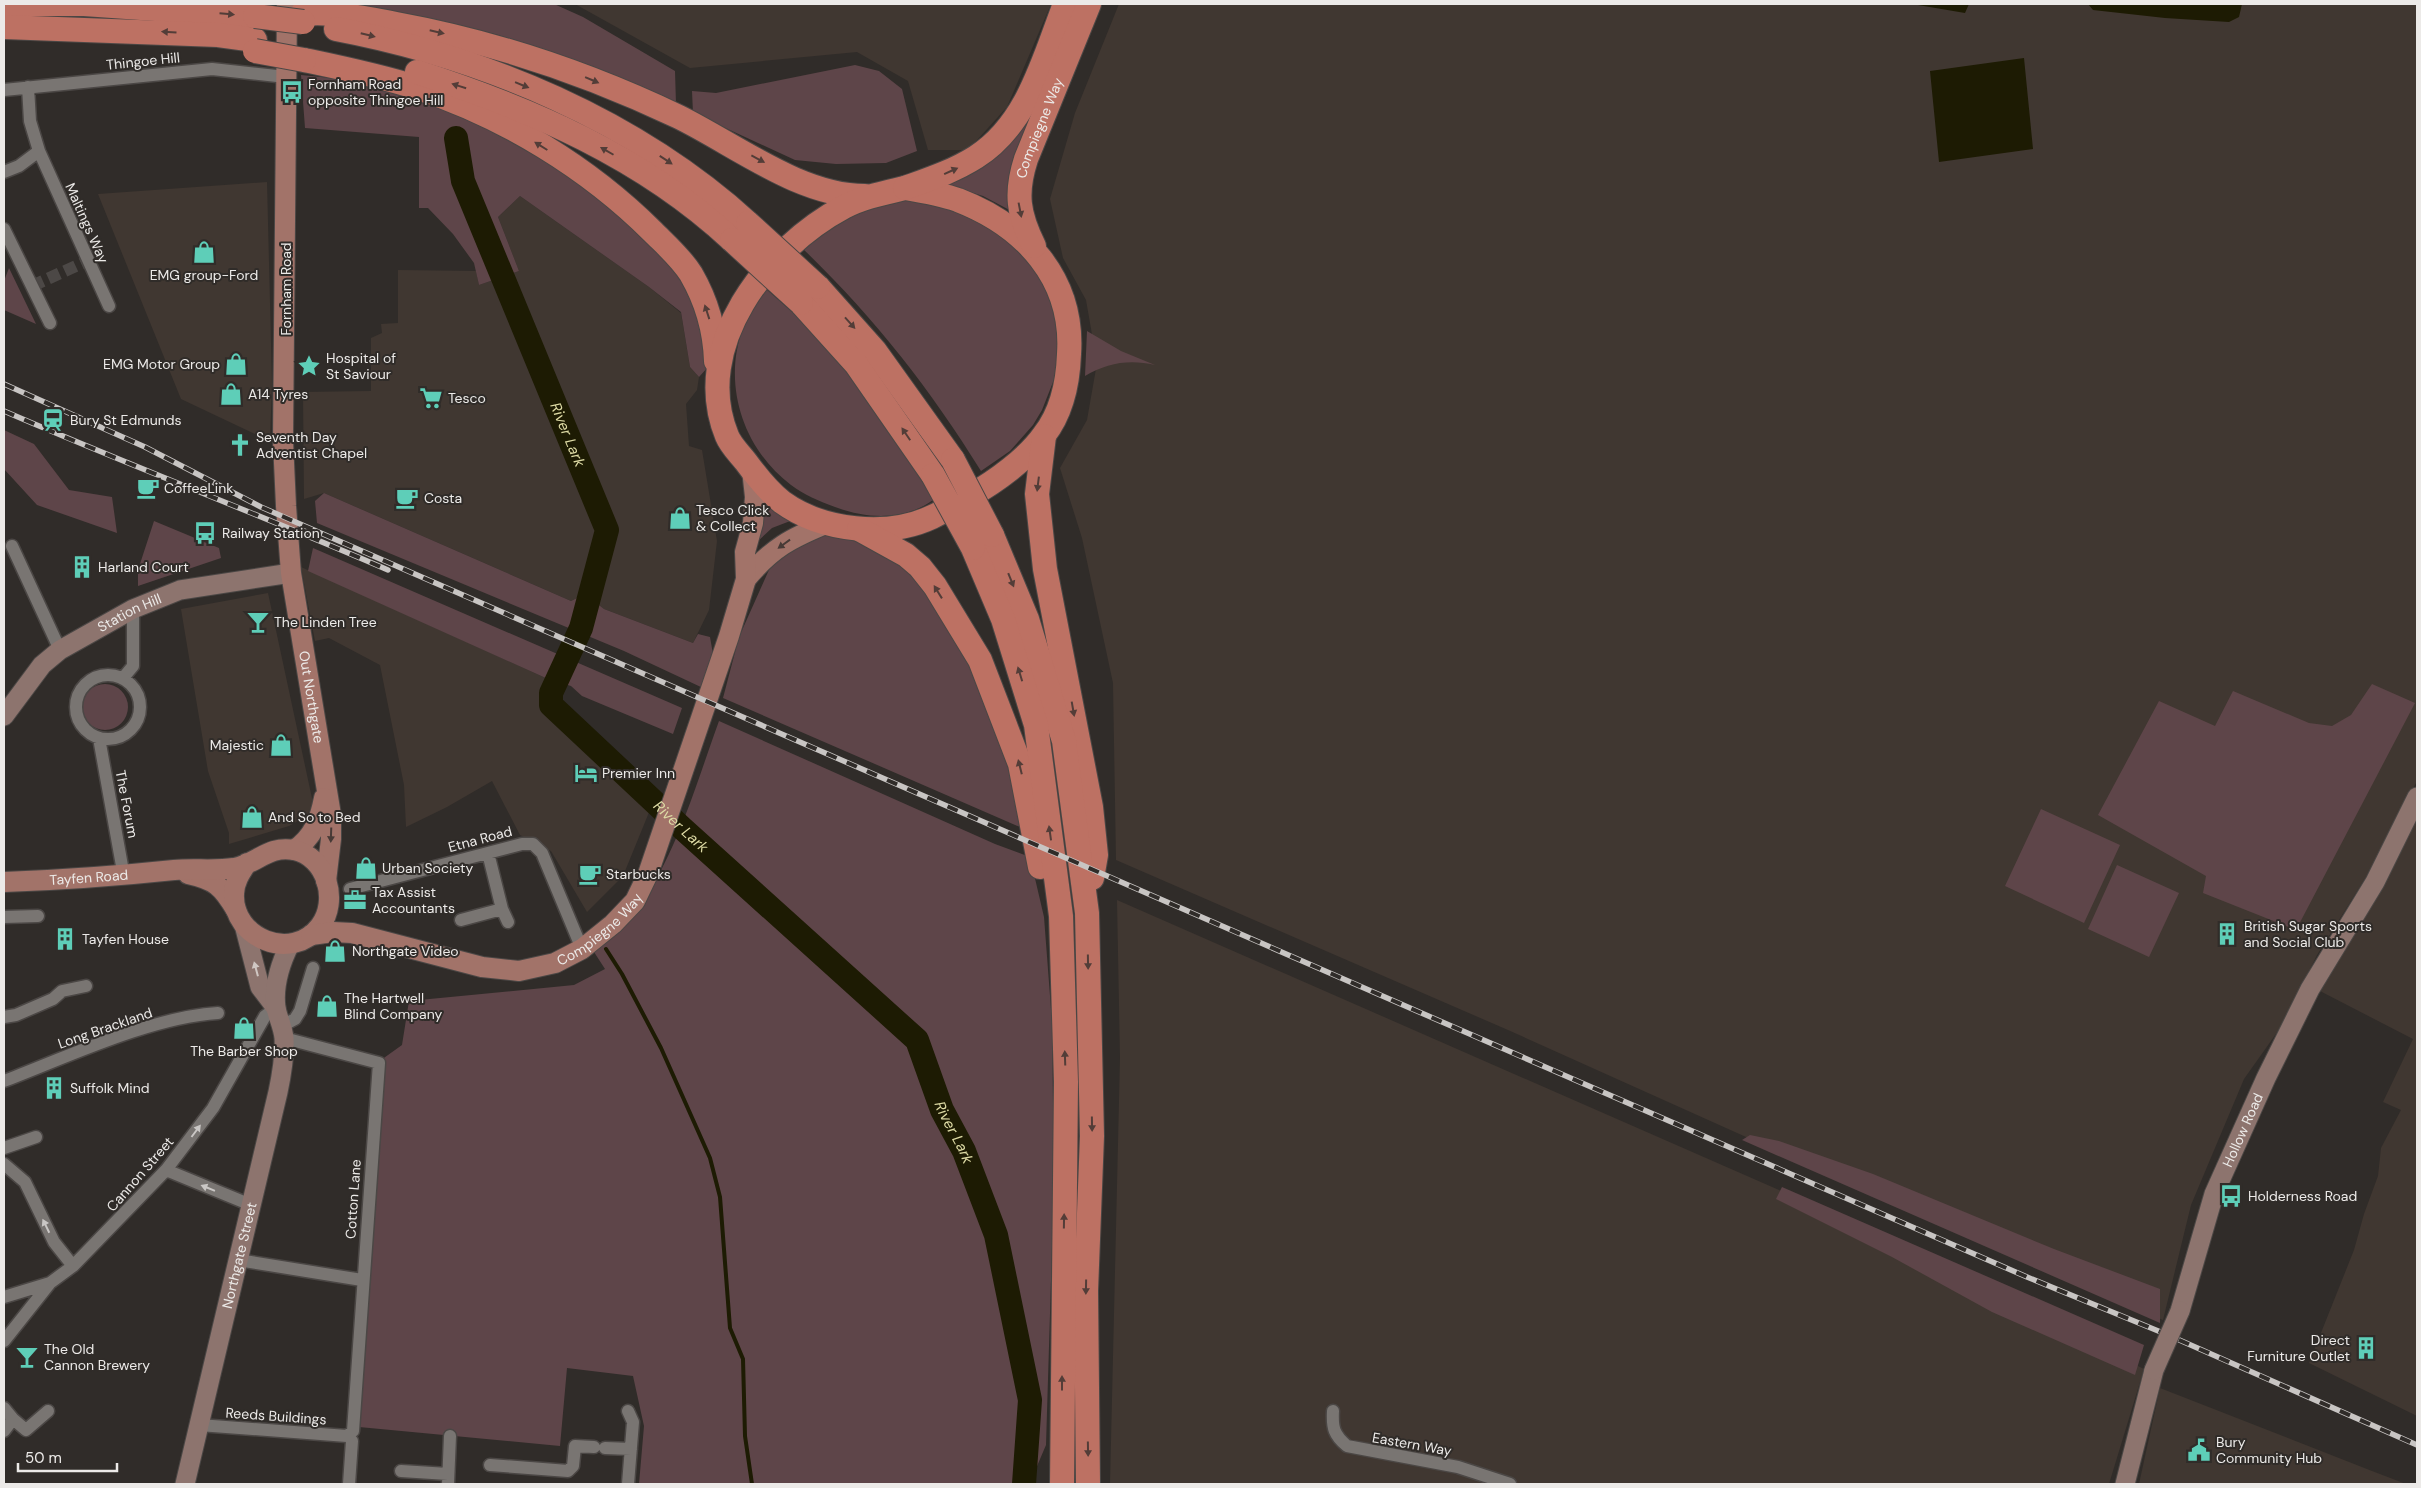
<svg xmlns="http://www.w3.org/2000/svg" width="2421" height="1488" viewBox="0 0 2421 1488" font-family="'DM Sans',sans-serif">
<rect width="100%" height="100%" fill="#302c29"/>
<path fill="#403731" d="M575 4H1051L1007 107 968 150H928L908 81 857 52 690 68Z
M1119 4H2417V781L2366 877 2317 955 2283 1024 2244 1079 2191 1205 2163 1320 1846 1182 1508 1030 1116 860 1113 683 1082 538 1060 468 1087 420 1097 363 1086 300 1063 258 1050 199 1075 113Z
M267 182 272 384 270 441 181 399 98 194Z
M520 196 649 287 681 313 690 367 699 377 697 390 686 404 689 446 702 450 717 541 709 610 693 643 604 609 585 594 571 601 324 493 304 499 303 392 371 391V338L382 333 381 324 398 323V270L476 271 479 285 519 271 498 217Z
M301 567 548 679 543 691V703L547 709 652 805 623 876 587 912 551 851 520 835 492 781 447 807 406 827 404 785 380 665 329 638 315 641Z
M268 593 313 803 307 816 289 826 229 844V833L208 771 181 609Z
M2417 820V1416L2309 1363 2354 1250 2364 1214 2378 1176 2381 1148 2401 1110 2383 1102 2413 1039 2318 990Z
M1117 900 1779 1190 2144 1369 2109 1484H1110L1120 1058Z
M2160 1388 2372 1471 2406 1484H2139Z"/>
<path fill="#5e4549" d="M345 4H554L583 17 675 71 676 104C619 76 559 54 498 35 449 21 396 13 345 4Z
M855 65 879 71 902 89 917 151 886 163 836 164 795 160 693 113 692 91 716 93Z
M301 75 351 80 402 93 480 121 608 200 691 285 708 367 699 377 690 367 681 312 649 287 520 196 498 217 519 271 479 285 474 263 453 234 428 208H419V137L305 128Z
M1043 95 1017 214 983 196 940 183Z
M903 196 984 214 1042 274 1058 325V360L1055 377 1042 410 1033 425 1010 451 981 471C929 387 872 315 801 247L826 224Z
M9 268 36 324 4 310V281Z
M765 288 818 335 867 386 934 498 933 500C904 521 867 519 835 507 819 501 804 495 791 485 743 449 722 384 743 328 748 313 757 301 765 288Z
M1087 331 1121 351 1155 365C1129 359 1107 363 1085 376Z
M4 430 34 444 69 490 112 497 117 533 37 505 4 469Z
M324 493 571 601 585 594 604 609 693 643 698 634 710 637 714 660 703 688 624 651 317 523 315 501Z
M764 493 798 518 772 528 757 542Z
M154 521 219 548 221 558 138 586V570Z
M827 534 861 542 898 559 918 578 975 670 1013 772 1020 827 723 698 739 637 768 572 778 555Z
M313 548 682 708 673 734 582 696 571 686 548 679 308 571Z
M2372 684 2415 703 2296 930 2203 893 2206 876 2098 815 2159 701 2215 726 2233 691 2309 723 2332 726 2351 715Z
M82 707a23 23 0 1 1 46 0a23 23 0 1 1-46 0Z
M719 721 995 844 1030 857 1044 917 1052 1022 1054 1182 1046 1445 1032 1478 1031 1484H639L644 1426 633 1376 567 1368 560 1446 359 1427 381 1060 402 1045 409 1001 574 985 605 969 594 952C665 901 690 800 719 721Z
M2041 809 2120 845 2084 923 2005 886Z
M2117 865 2179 893 2149 957 2088 929Z
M1750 1135 1779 1141 1873 1174 2054 1249 2160 1289V1323L1742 1140Z
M1782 1187 2144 1345 2135 1375 1992 1312 1892 1257 1776 1199Z"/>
<path fill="#1d1b03" d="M1912 4H1969L1965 13Z
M2088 4H2242L2239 17 2229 22 2165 18 2093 10Z
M2024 58 2033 149 1939 162 1930 71Z"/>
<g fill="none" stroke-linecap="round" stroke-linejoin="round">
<path stroke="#1d1b03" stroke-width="4" d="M606 949 622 974 661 1048 710 1158 720 1197 730 1328 743 1359 745 1436 752 1484"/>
<path stroke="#1d1b03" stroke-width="24" id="s1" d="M456 138 463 181 607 530 581 628 551 693V705L682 828 917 1040 942 1110 964 1151 996 1235 1030 1400 1024 1484"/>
<path stroke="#4c4846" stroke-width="12" stroke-dasharray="12 6" stroke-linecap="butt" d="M32 286 87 261"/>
<defs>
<path id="street" d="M28 87 30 121 39 151 109 306
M4 90 212 69 286 77
M4 172 19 166 39 151
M4 229 50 323
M12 546 60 650
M76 707a32 32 0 1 1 64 0a32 32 0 1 1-64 0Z
M123 678 133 666V609
M99 738 124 877
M350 889 522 844H533L542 853 582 949
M502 909 508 922
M4 917 38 916
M461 920 502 909 488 853
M4 1017 16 1015 53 999 62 991 86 986
M282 1026 295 1019 300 1011 313 968
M4 1081C67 1057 151 1017 218 1013
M4 1148 36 1137
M4 1164 25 1182 54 1242 73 1266
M166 1170 251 1205
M238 1260 362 1280
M4 1297 50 1283
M4 1341 50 1283 73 1266 166 1170 213 1108 265 1016 276 1008
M4 1408 13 1419
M628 1411 633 1422 628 1484
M1333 1411C1332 1428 1334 1435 1347 1446L1458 1467 1510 1484
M199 1425 347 1436 353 1431 379 1063 284 1038
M4 1431 13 1419 26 1430 48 1411
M605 1448 631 1449
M490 1465 568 1471 573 1466 575 1446 594 1447
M401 1471 448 1474
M349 1484 352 1441
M448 1484 450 1436"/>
<g id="secondary">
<path id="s2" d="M4 716 42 665 60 650 133 609 180 590 291 573"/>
<path d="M244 925 260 987 276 1008"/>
<path id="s3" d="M2180 1311 2214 1194 2266 1078 2310 989 2375 882 2417 797"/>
<path id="s4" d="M185 1484 278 1092C282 1073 285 1056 284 1038 283 1027 278 1018 276 1008 273 985 280 964 290 944"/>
<path d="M2125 1484 2154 1370"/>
</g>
<g id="primary">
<path id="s5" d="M287 4 283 441 286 506 291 573 331 815V839L326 881"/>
<path d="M746 579C772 548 791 538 828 523"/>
<path d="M294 850C313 838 320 819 324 798"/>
<path d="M188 874C215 880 222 886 236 910"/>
<path id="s6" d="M4 882C61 880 117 876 174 870 193 868 214 871 234 868 257 864 268 845 294 850 327 857 339 901 320 926 292 963 232 938 234 894 234 882 241 872 247 863"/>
<path id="s7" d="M311 935 333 932 352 933 482 967 519 971 555 963 582 949 613 924 635 901 648 874 729 636 746 579 745 552 753 523 755 497 752 470"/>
</g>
<g id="highway">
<path d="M4 4H84L255 16"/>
<path d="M302 14C334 11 365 18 396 24 494 42 589 74 679 117 736 145 800 196 865 196"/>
<path d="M4 27 218 35 255 40"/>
<path d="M336 29C484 57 636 121 748 223"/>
<path d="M304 60C342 68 381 76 418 88 504 116 589 168 653 232 666 245 681 258 691 274 706 300 715 330 716 361"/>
<path d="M417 72C531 109 643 157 732 240"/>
<path d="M905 188C923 191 941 194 958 200 1025 226 1074 279 1069 354 1068 383 1062 412 1044 435 1027 459 995 482 970 496 957 503 945 511 932 517 887 538 822 531 782 502 768 491 757 477 746 462 740 454 731 446 727 436 690 346 767 248 844 207 863 197 884 193 905 188Z"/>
<path d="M905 188C930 179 954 171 976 157 1028 124 1044 58 1065 4"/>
<path id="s8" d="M1034 246C1018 214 1015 193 1026 159L1089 4"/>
<path d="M818 287 875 351 953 460"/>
<path d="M801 303 856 364 933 475"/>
<path d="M1044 436 1037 494 1045 569 1091 807 1096 855 1092 878"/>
<path d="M859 529 906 555 920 567 935 586 980 660 1020 764 1040 867"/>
<path d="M992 535 1027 619 1064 741 1087 913 1092 1136 1086 1291 1088 1484"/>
<path d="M973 548 1003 619 1036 725 1061 916 1066 1082 1062 1484"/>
</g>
</defs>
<use href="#street" stroke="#4b4745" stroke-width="15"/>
<use href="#secondary" stroke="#4b4745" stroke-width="21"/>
<use href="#primary" stroke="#4b4745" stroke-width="22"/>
<use href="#highway" stroke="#4b4745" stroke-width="26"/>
<use href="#street" stroke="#797572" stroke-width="12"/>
<use href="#secondary" stroke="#8d746e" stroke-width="19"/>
<use href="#primary" stroke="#a27369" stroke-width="20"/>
<use href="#highway" stroke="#bd7163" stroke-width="24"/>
<defs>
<path id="rail" d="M4 384 145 447 261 507 2027 1277 2168 1335 2417 1445
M4 411C131 466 261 515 388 570"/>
</defs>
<use href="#rail" stroke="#c8c5c3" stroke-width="5.5"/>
<use href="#rail" stroke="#302c29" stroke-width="4" stroke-dasharray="11" stroke-linecap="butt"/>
<defs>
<path id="secondary-bridge" d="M2154 1370 2180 1311"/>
<path id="highway-bridge" d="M255 16 303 22
M255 51 304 60
M748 223 818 287
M732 240 801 303
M953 460 992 535
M933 475 973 548"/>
</defs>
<use href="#secondary-bridge" stroke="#4b4745" stroke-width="21" stroke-linecap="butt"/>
<use href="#highway-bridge" stroke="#4b4745" stroke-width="26" stroke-linecap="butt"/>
<use href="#secondary-bridge" stroke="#8d746e" stroke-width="19"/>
<use href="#highway-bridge" stroke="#bd7163" stroke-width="24"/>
</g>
<defs><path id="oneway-solid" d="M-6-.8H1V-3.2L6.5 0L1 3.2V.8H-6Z" transform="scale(1.25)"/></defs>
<g fill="#533d38">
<use href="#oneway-solid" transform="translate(227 14) rotate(5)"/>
<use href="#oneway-solid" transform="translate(169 32) rotate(-177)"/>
<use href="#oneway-solid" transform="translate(437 32) rotate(13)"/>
<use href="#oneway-solid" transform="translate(368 35) rotate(14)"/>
<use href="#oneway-solid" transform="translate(592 80) rotate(23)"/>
<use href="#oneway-solid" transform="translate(522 85) rotate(22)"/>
<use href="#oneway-solid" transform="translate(459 86) rotate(-162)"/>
<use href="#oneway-solid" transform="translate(541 146) rotate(-148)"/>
<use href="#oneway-solid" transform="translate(607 151) rotate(-150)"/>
<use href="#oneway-solid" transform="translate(758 159) rotate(28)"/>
<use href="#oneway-solid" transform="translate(666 160) rotate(33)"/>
<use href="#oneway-solid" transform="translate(951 171) rotate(-24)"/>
<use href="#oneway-solid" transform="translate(1020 210) rotate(79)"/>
<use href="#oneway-solid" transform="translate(707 312) rotate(-108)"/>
<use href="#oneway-solid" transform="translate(850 323) rotate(48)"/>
<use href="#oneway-solid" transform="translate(906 434) rotate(-124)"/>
<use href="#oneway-solid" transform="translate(1038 484) rotate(97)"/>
<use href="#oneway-solid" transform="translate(1011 580) rotate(68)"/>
<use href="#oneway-solid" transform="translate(938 592) rotate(-122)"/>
<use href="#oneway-solid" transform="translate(1020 674) rotate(-107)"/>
<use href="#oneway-solid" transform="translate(1073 709) rotate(80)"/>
<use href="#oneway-solid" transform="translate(1020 767) rotate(-104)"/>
<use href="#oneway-solid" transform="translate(1050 833) rotate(-98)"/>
<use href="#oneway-solid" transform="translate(1088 962) rotate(89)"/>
<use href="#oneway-solid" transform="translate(1065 1058) rotate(-92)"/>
<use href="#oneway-solid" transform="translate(1092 1124) rotate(89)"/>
<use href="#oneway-solid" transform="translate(1064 1221) rotate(-89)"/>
<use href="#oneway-solid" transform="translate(1086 1287) rotate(91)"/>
<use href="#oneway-solid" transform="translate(1062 1383) rotate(-90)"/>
<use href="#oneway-solid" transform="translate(1088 1449) rotate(89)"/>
</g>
<g fill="#473a36">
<use href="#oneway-solid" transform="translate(784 544) rotate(144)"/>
<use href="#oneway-solid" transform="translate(331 835) rotate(92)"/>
</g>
<use fill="#d0c7c3" href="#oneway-solid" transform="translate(256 969) rotate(-105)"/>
<g fill="#cac7c5">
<use href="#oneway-solid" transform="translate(196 1131) rotate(-53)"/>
<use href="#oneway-solid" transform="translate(208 1188) rotate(-158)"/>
<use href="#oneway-solid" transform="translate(46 1226) rotate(-116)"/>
</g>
<defs>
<symbol id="bus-bare" viewBox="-9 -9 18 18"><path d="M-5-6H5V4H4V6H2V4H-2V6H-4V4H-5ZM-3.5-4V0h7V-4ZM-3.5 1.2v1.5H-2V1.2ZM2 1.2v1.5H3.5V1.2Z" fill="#5eceb8" stroke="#302c29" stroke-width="2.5" paint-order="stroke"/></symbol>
<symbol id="shop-bare" viewBox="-9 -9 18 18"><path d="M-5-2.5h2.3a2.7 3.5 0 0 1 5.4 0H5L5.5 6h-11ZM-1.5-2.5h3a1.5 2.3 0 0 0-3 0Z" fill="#5eceb8" stroke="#302c29" stroke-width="2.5" paint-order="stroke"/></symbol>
<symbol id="sight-bare" viewBox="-9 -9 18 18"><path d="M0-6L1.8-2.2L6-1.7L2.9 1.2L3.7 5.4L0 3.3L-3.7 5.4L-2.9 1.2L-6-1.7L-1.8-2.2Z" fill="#5eceb8" stroke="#302c29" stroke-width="2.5" paint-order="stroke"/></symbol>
<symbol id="supermarket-bare" viewBox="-9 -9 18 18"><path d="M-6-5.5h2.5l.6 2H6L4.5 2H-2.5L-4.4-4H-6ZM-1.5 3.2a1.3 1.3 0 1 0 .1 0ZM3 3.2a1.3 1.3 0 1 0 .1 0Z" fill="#5eceb8" stroke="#302c29" stroke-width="2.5" paint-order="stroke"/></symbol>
<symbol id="station-bare" viewBox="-9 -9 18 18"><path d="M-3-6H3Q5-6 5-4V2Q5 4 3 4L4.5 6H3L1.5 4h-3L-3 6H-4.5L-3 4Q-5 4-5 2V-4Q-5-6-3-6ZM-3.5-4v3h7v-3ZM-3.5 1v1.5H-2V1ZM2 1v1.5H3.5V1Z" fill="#5eceb8" stroke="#302c29" stroke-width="2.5" paint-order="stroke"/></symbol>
<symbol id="church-bare" viewBox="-9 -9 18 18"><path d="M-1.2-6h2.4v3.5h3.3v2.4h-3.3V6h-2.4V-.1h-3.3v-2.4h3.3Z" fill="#5eceb8" stroke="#302c29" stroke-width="2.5" paint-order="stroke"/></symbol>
<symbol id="cafe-bare" viewBox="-9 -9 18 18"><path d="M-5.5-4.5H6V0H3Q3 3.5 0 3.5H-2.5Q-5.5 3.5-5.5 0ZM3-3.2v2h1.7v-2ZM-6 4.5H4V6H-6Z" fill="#5eceb8" stroke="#302c29" stroke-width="2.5" paint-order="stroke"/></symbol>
<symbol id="building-bare" viewBox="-9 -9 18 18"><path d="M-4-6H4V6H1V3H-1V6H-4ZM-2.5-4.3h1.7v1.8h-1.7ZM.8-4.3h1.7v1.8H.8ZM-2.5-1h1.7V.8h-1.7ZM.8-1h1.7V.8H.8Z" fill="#5eceb8" stroke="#302c29" stroke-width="2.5" paint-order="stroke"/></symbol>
<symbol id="bar-bare" viewBox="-9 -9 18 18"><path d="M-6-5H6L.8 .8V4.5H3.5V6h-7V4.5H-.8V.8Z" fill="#5eceb8" stroke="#302c29" stroke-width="2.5" paint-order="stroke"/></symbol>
<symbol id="hotel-bare" viewBox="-9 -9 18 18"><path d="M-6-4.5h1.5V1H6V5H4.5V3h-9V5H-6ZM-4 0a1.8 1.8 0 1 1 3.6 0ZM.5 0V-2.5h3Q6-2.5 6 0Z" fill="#5eceb8" stroke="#302c29" stroke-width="2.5" paint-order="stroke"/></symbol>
<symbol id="office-bare" viewBox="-9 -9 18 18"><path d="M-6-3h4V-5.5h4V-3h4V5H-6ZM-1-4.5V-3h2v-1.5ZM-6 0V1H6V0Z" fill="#5eceb8" stroke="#302c29" stroke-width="2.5" paint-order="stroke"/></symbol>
<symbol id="civic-bare" viewBox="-9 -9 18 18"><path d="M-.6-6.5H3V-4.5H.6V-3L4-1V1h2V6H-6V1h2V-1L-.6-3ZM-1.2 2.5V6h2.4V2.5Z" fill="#5eceb8" stroke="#302c29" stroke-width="2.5" paint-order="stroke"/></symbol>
</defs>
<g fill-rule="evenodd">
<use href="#bus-bare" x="276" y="76" width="32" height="32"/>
<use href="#shop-bare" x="188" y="236" width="32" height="32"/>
<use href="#shop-bare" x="220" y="348" width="32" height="32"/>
<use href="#sight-bare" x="293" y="350" width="32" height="32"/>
<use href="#shop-bare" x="215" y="378" width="32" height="32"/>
<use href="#supermarket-bare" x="415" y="382" width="32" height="32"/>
<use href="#station-bare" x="37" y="404" width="32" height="32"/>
<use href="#church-bare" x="224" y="429" width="32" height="32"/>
<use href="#cafe-bare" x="132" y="472" width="32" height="32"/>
<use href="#cafe-bare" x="391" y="482" width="32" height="32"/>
<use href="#shop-bare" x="664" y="502" width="32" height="32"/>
<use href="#bus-bare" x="189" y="517" width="32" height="32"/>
<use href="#building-bare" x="66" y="551" width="32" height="32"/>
<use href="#bar-bare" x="242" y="606" width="32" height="32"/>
<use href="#shop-bare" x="265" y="729" width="32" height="32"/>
<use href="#hotel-bare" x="570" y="757" width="32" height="32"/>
<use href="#shop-bare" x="236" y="801" width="32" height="32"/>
<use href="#shop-bare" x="350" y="852" width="32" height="32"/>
<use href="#cafe-bare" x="574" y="858" width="32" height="32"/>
<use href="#office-bare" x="339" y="884" width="32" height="32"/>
<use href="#building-bare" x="2211" y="918" width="32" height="32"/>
<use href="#building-bare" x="49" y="923" width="32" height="32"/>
<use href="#shop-bare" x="319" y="935" width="32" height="32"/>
<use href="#shop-bare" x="311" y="990" width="32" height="32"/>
<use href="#shop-bare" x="228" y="1012" width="32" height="32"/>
<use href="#building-bare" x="38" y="1072" width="32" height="32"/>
<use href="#bus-bare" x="2215" y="1180" width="32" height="32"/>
<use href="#building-bare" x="2350" y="1332" width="32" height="32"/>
<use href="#bar-bare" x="11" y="1341" width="32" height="32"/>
<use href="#civic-bare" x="2183" y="1434" width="32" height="32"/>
</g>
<g text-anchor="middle" stroke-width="4" stroke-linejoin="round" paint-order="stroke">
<g font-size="14" fill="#eceae8" stroke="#302c29">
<text transform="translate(143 61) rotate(-6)" y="5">Thingoe Hill</text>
<text dy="5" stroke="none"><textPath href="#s8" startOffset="124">Compiegne Way</textPath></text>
<text transform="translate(87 223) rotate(66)" y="5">Maltings Way</text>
<text transform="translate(286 289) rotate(-90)" y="5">Fornham Road</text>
<text dy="5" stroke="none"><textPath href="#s2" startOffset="166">Station Hill</textPath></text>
<text dy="5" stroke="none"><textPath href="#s5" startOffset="695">Out Northgate</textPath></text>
<text transform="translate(127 804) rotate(79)" y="5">The Forum</text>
<text transform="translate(480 839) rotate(-15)" y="5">Etna Road</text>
<text dy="5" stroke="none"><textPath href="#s6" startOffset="85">Tayfen Road</textPath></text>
<text dy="5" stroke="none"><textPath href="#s7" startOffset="306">Compiegne Way</textPath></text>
<text transform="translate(105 1028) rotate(-19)" y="5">Long Brackland</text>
<text dy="5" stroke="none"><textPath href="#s3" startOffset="192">Hollow Road</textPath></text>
<text transform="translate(140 1174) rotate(-49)" y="5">Cannon Street</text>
<text transform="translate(353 1199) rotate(-86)" y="5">Cotton Lane</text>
<text dy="5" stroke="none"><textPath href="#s4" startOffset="235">Northgate Street</textPath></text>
<text transform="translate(276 1416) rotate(4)" y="5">Reeds Buildings</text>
<text transform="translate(1412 1444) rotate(10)" y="5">Eastern Way</text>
</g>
<g font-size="14" fill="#eceae8" stroke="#302c29" text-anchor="start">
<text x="308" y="89">Fornham Road<tspan x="308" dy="16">opposite Thingoe Hill</tspan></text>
<text x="204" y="280" text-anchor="middle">EMG group-Ford</text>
<text x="326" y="363">Hospital of<tspan x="326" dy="16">St Saviour</tspan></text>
<text x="220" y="369" text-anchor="end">EMG Motor Group</text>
<text x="248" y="399">A14 Tyres</text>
<text x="448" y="403">Tesco</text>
<text x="70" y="425">Bury St Edmunds</text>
<text x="256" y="442">Seventh Day<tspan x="256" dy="16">Adventist Chapel</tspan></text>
<text x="164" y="493">CoffeeLink</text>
<text x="424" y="503">Costa</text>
<text x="696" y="515">Tesco Click<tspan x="696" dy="16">&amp; Collect</tspan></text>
<text x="222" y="538">Railway Station</text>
<text x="98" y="572">Harland Court</text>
<text x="274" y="627">The Linden Tree</text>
<text x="264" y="750" text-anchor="end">Majestic</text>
<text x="602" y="778">Premier Inn</text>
<text x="268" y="822">And So to Bed</text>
<text x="382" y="873">Urban Society</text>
<text x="606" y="879">Starbucks</text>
<text x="372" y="897">Tax Assist<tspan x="372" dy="16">Accountants</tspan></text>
<text x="2244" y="931">British Sugar Sports<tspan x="2244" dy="16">and Social Club</tspan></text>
<text x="82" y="944">Tayfen House</text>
<text x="352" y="956">Northgate Video</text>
<text x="344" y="1003">The Hartwell<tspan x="344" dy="16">Blind Company</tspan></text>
<text x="244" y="1056" text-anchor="middle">The Barber Shop</text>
<text x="70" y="1093">Suffolk Mind</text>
<text x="2248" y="1201">Holderness Road</text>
<text x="2350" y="1345" text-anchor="end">Direct<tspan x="2350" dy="16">Furniture Outlet</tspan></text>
<text x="44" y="1354">The Old<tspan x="44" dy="16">Cannon Brewery</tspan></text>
<text x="2216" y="1447">Bury<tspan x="2216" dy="16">Community Hub</tspan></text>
</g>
<g font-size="15" font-style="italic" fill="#dedba5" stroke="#302c29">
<text dy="5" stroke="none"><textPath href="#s1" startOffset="318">River Lark</textPath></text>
<text dy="5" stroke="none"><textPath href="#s1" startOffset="784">River Lark</textPath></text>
<text dy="5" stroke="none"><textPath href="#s1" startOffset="1202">River Lark</textPath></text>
</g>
</g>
<rect width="2421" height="1488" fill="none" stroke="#eceae8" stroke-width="10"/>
<path d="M18 1463v8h99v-8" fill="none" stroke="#eceae8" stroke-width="2.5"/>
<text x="25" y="1463" font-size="15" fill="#eceae8" stroke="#302c29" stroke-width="4" paint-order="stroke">50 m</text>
</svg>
